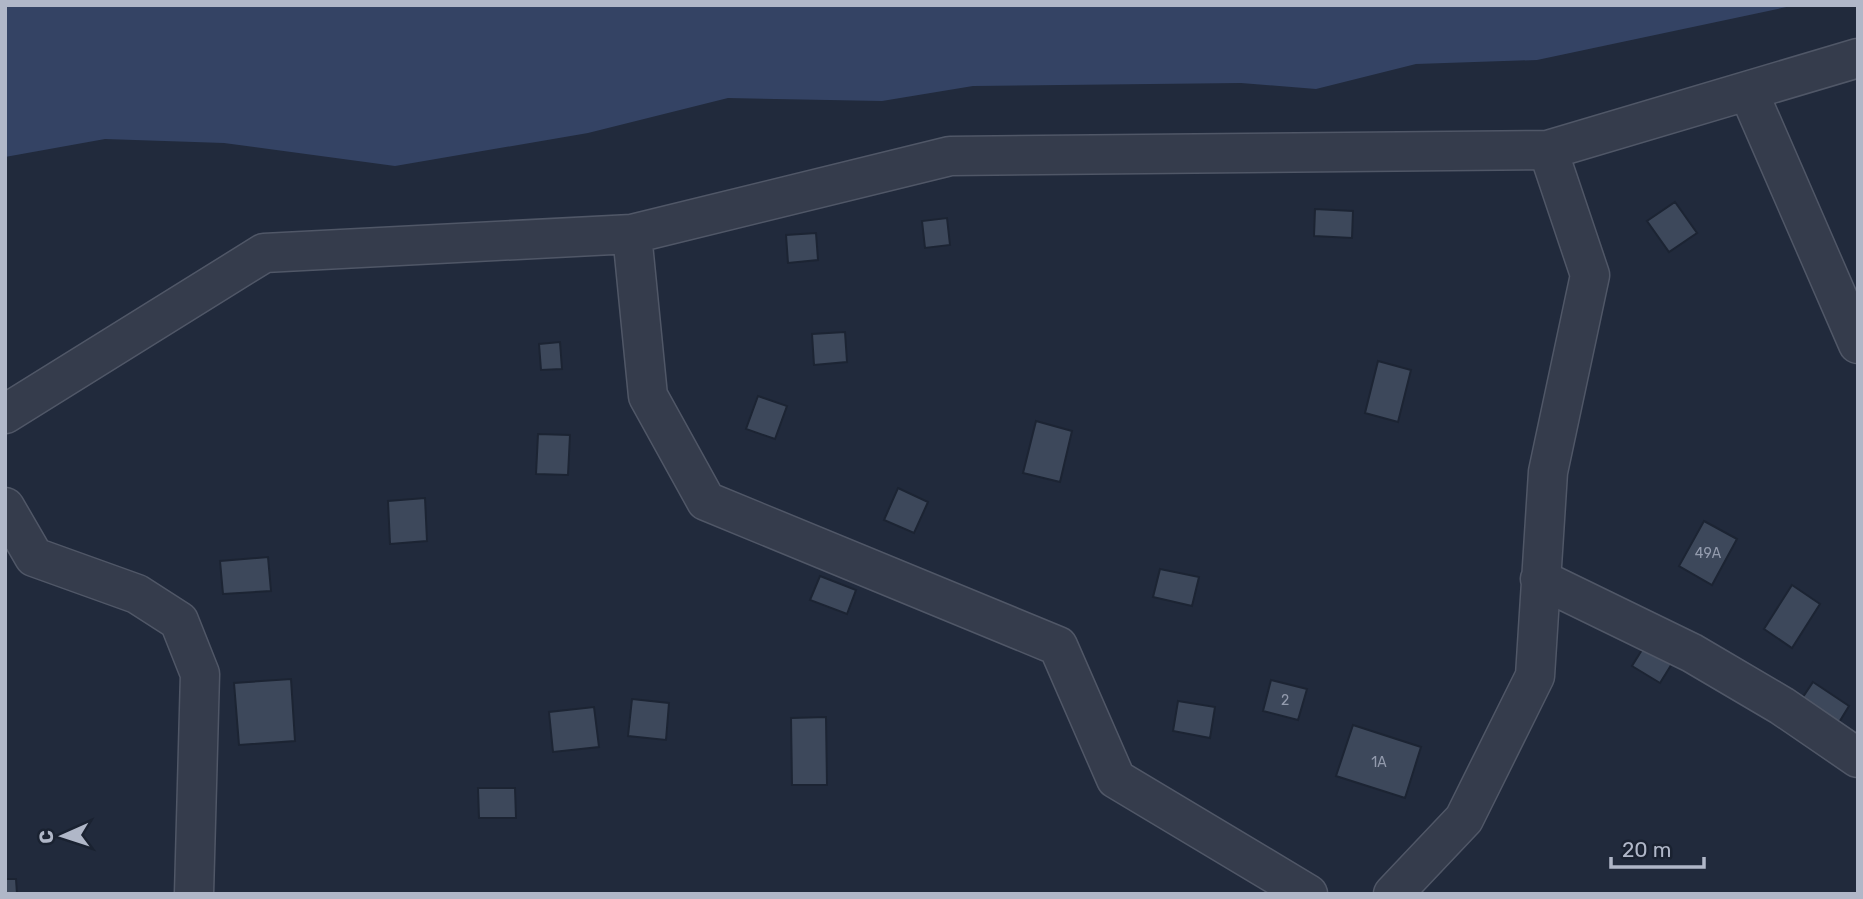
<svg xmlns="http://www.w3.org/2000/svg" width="1863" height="899" viewBox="0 0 1863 899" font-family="Rubik,sans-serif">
<rect width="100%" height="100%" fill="#212a3c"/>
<path fill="#344364" d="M5 5H1796L1537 60 1416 64 1316 89 1241 83 973 86 882 101 728 98 588 133 395 166 224 143 105 139 5 157Z"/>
<path fill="#3d485b" stroke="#1c2433" stroke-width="2" d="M1675 202 1697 233 1669 252 1647 221Z
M1315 209 1353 211 1352 238 1314 236Z
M947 218 950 245 925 248 922 221Z
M816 233 818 260 788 263 786 235Z
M845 332 847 362 814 365 812 334Z
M560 342 562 369 541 370 539 344Z
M1378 361 1411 370 1398 422 1365 413Z
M758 396 787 406 775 439 746 429Z
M1036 421 1072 431 1060 482 1023 473Z
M538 434 570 435 568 475 536 474Z
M898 488 928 502 914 533 884 520Z
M425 498 427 541 390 544 388 501Z
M1704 521 1737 539 1712 585 1679 566Z
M268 557 271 591 223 594 220 561Z
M1160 569 1199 577 1192 606 1153 597Z
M820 576 856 590 847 614 810 600Z
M1792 585 1820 604 1792 648 1764 629Z
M1645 645 1673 662 1660 683 1632 666Z
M291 679 295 741 239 745 234 683Z
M1271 680 1307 689 1298 720 1263 711Z
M1813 682 1849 706 1838 724 1801 700Z
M632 699 669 703 666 740 628 736Z
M1178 701 1215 707 1210 738 1173 731Z
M594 707 599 747 553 752 549 712Z
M826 717 827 785H792L791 718Z
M1353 725 1421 747 1405 798 1336 776Z
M478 788H515L516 818H479Z
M5 879H16L17 894H5Z"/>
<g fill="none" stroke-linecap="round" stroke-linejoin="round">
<defs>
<path id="minor" d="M1748 91 1858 344
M632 234 648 396 706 501 1058 646 1116 779 1308 894
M5 414 264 253 632 234 950 156 1548 150 1858 58
M5 507 34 557 137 594 179 621 200 674 194 894
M1540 579 1692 653 1782 706 1858 758
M1393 894 1464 819 1535 676 1548 472 1590 275 1548 150"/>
</defs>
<use href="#minor" stroke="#505767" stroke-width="41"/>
<use href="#minor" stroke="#353c4c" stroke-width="38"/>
</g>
<g text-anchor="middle" stroke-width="7" stroke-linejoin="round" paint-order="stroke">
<g font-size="14" fill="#939bad">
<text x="1708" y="558">49А</text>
<text x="1285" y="705">2</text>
<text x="1379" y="767">1А</text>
</g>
</g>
<rect width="1863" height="899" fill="none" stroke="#b0b7c8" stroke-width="14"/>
<g transform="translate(63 836) rotate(267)" stroke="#1a2231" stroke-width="5" paint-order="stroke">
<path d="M0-5L12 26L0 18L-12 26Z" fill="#b0b7c8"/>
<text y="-10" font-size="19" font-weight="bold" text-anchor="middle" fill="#b0b7c8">С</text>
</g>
<path d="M1611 857v10h93v-10" fill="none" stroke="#b0b7c8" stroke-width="3.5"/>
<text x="1622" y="857" font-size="21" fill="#b0b7c8" stroke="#1a2231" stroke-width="5" paint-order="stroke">20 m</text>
</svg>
